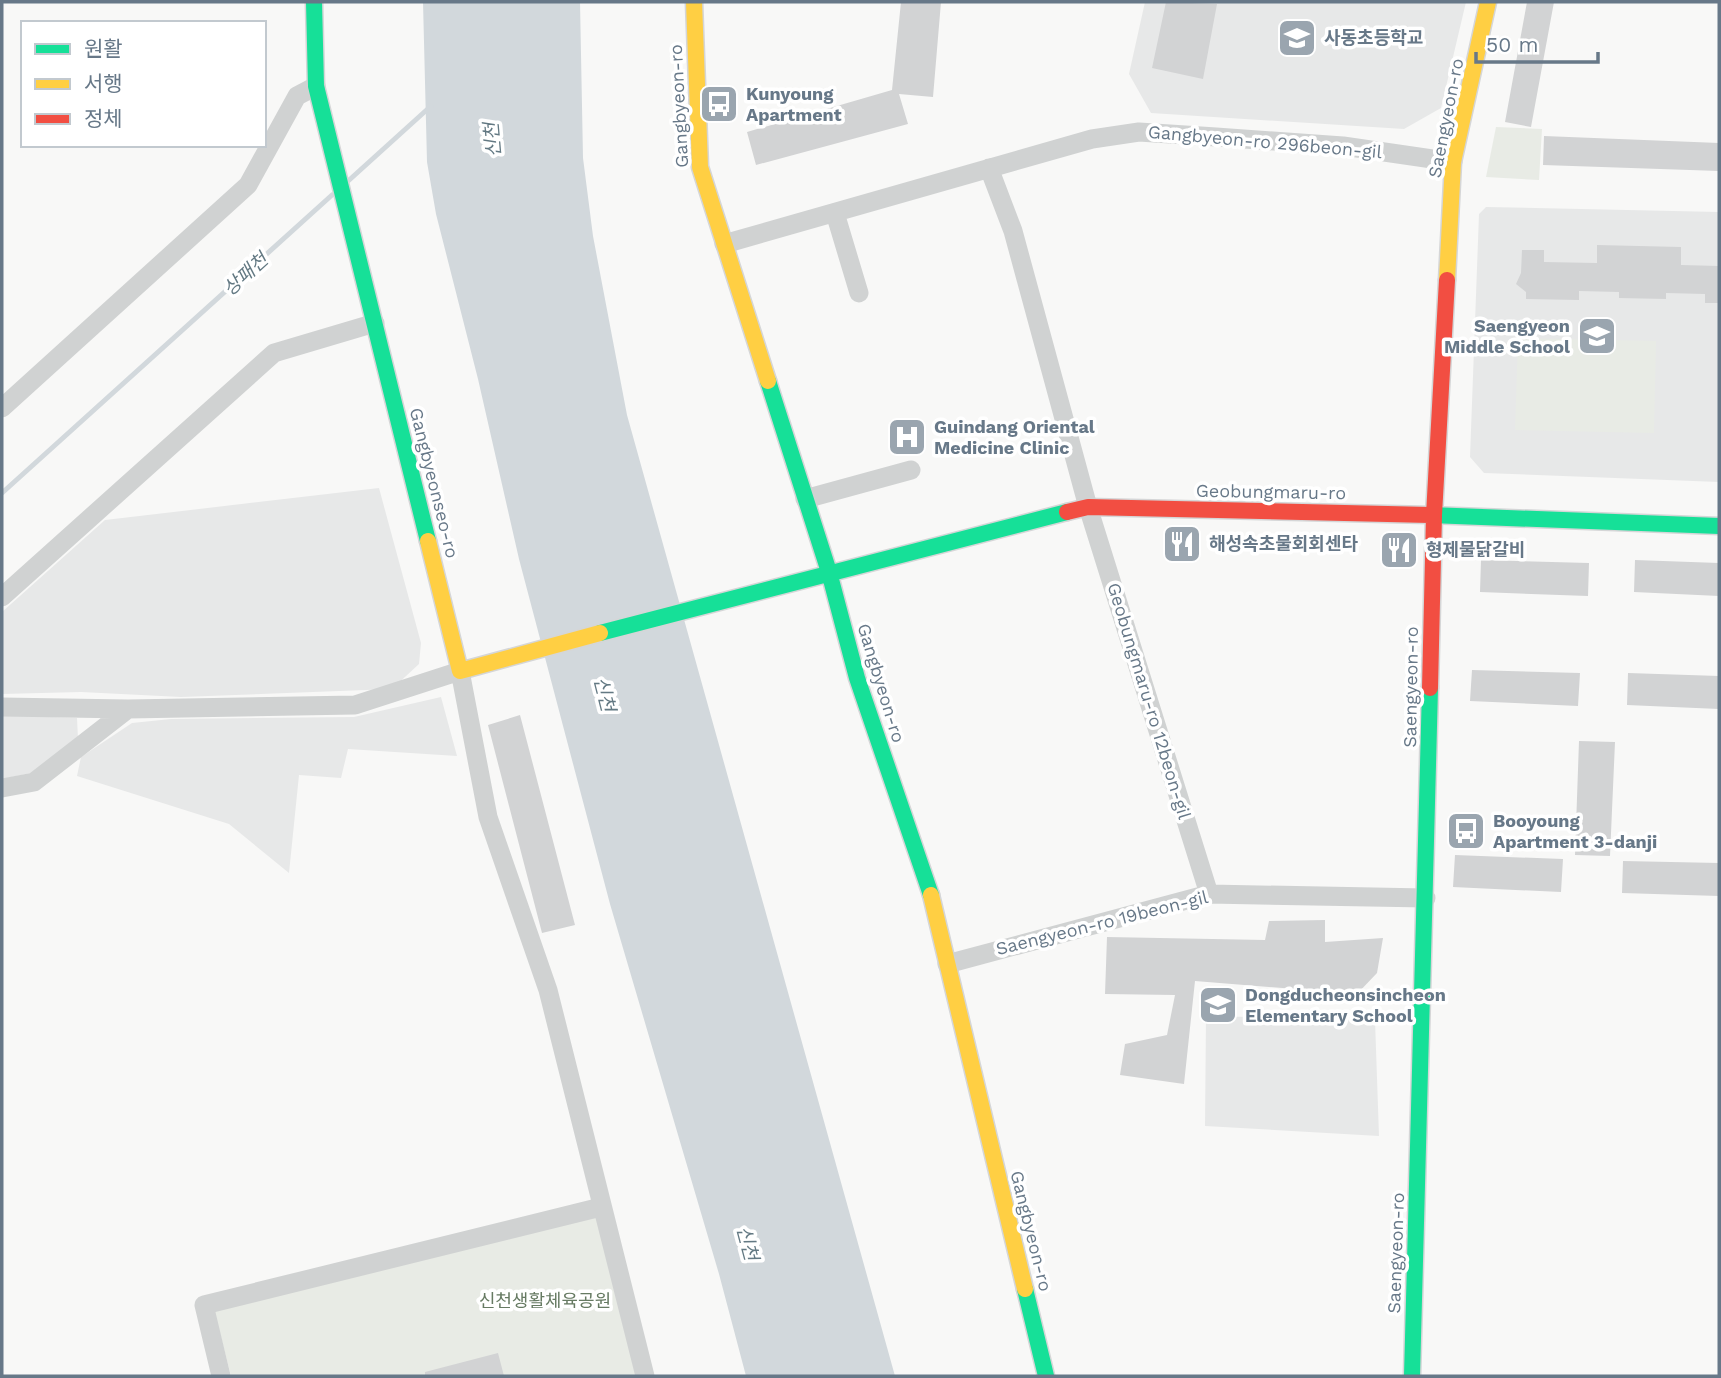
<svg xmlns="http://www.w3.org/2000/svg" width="1721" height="1378" viewBox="0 0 1721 1378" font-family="'Work Sans','Noto Sans KR',sans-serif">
<rect width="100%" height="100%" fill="#f8f8f7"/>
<path fill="#e7e8e8" d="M1145 2H1466L1441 108 1404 129 1151 113 1129 74Z
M1486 207 1719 212V482L1484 473 1470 457 1479 214Z
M379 488 421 643 419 664 392 689 181 697 81 692 2 694V612L105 520Z
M441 697 457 756 348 749 341 778 299 775 289 873 229 824 77 776 81 757 132 723 171 719 354 717Z
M2 715 77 718 78 739 31 773 2 779Z
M1206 1016 1375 1020 1379 1136 1205 1126Z"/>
<path fill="#e8ebe5" d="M1496 127 1542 129 1539 180 1486 177Z
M1518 338 1656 341 1654 433 1515 430Z
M600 1212 641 1376H231L213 1306Z"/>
<path fill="#d2d8dc" d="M423 2H580L583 158 593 236 627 415 895 1376H746L719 1274 610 904 519 559 478 379 436 214 427 162Z"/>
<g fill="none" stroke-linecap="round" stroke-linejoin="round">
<path stroke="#d2d8dc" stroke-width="5" d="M347 182 431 106
M2 493 332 195"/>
</g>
<path fill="#d2d3d4" d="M901 2H941L933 97 899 94 908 124 756 165 747 132 892 90Z
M1166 2 1217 4 1203 79 1152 68Z
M1527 2H1554L1531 127 1505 122Z
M1544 136 1719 143V171L1543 165Z
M1597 245 1681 247V265L1719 266V303H1705V294L1666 293V299L1619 298V292L1579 291V300L1526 299V292L1516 284 1521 273 1522 250H1544V262L1597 263Z
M1481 560 1589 563 1588 596 1480 592Z
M1635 560 1719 563V596L1634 592Z
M1472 670 1580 673 1578 706 1470 701Z
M1628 673 1719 676V709L1627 705Z
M520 715 575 925 542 933 488 725Z
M1579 741 1615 742 1610 856 1575 855Z
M1455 855 1563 859 1561 892 1453 887Z
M1623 861 1719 863V896L1622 893Z
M1325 920V942L1383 938 1377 973 1357 994 1195 981 1184 1084 1120 1075 1125 1044 1167 1035 1175 995 1105 994 1107 937 1265 940 1269 921Z
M498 1353 504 1376H425V1372Z"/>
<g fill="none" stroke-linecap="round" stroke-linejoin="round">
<defs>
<path id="fast" d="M314 2 316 86 428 541
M768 381 829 572 857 678 931 895
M1430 515 1719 526
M600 633 1067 512
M1025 1289 1046 1376
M1412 1376 1430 688"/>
<path id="slow" d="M694 2 700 167 768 381
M1447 280 1453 162 1488 2
M428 541 460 671 600 633
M931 895 1025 1289"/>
<path id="jam" d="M1067 512 1088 507 1430 515
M1430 688 1434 515 1447 280"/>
</defs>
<use href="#fast" stroke="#d5d6d7" stroke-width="19"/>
<use href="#slow" stroke="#d5d6d7" stroke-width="19"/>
<use href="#jam" stroke="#d5d6d7" stroke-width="19"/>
<path stroke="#d0d2d2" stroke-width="19" d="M989 168 1013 231 1088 507 1209 894
M835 213 859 293
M724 244 1092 139 1139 132 1216 137 1343 146 1453 162
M2 408 248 185 297 96 316 86
M805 499 911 470
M2 597 274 353 375 323
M2 707 128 709 355 705 460 671 488 817 548 990 645 1376
M2 788 34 782 128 709
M947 964 1209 894 1426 898
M221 1376 204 1305 601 1207"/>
<use href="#fast" stroke="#16e098" stroke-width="16"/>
<use href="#slow" stroke="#ffcf43" stroke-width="16"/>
<use href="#jam" stroke="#f24e42" stroke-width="16"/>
</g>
<defs>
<symbol id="school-square" viewBox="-11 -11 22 22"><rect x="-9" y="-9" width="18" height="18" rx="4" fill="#9aa5af" stroke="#fff"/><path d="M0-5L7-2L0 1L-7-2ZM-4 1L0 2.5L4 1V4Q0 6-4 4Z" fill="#fff"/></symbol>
<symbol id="bus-square" viewBox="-11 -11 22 22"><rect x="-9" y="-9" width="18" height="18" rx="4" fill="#9aa5af" stroke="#fff"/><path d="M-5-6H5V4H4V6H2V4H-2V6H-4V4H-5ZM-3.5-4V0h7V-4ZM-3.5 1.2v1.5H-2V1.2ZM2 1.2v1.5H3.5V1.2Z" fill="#fff"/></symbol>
<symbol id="hospital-square" viewBox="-11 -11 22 22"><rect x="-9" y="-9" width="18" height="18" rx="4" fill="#9aa5af" stroke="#fff"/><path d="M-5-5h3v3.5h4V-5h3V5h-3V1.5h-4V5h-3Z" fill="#fff"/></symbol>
<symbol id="restaurant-square" viewBox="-11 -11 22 22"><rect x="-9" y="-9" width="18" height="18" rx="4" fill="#9aa5af" stroke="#fff"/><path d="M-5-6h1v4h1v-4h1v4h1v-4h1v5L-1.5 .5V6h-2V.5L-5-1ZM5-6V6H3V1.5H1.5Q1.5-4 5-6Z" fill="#fff"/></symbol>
</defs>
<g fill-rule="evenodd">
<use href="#school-square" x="1275" y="16" width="44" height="44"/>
<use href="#bus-square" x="697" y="82" width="44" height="44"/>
<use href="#school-square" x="1575" y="314" width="44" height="44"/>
<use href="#hospital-square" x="885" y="415" width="44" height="44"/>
<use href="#restaurant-square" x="1160" y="522" width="44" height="44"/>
<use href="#restaurant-square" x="1377" y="528" width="44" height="44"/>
<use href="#bus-square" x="1444" y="809" width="44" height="44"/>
<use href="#school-square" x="1196" y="983" width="44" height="44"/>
</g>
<g text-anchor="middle" stroke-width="7" stroke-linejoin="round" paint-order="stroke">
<g font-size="18" font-weight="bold" fill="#677888" stroke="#fff" text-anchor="start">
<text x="1324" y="44">사동초등학교</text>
<text x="746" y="100">Kunyoung<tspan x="746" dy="21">Apartment</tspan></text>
<text x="1570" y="332" text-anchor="end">Saengyeon<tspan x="1570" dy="21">Middle School</tspan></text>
<text x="934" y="433">Guindang Oriental<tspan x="934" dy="21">Medicine Clinic</tspan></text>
<text x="1209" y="550">해성속초물회회센타</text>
<text x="1426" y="556">형제물닭갈비</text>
<text x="1493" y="827">Booyoung<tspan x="1493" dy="21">Apartment 3-danji</tspan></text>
<text x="1245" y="1001">Dongducheonsincheon<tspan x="1245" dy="21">Elementary School</tspan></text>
</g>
<g font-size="18" fill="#677888" stroke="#fff">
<text transform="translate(679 106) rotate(-93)" y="6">Gangbyeon-ro</text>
<text transform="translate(1446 118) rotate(-79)" y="6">Saengyeon-ro</text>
<text transform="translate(1265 142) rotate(5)" y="6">Gangbyeon-ro 296beon-gil</text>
<text transform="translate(434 483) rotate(76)" y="6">Gangbyeonseo-ro</text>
<text transform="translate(1271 492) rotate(1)" y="6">Geobungmaru-ro</text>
<text transform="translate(881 683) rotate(73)" y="6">Gangbyeon-ro</text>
<text transform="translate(1411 687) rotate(-89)" y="6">Saengyeon-ro</text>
<text transform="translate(1149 701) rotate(73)" y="6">Geobungmaru-ro 12beon-gil</text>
<text transform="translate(1102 923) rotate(-14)" y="6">Saengyeon-ro 19beon-gil</text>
<text transform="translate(1031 1231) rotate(76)" y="6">Gangbyeon-ro</text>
<text transform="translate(1396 1253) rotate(-88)" y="6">Saengyeon-ro</text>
</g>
<g font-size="18" fill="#667a62" stroke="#fff">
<text x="545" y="1307">신천생활체육공원</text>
</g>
<g font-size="19" font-style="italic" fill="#637983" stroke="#fff">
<text transform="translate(492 140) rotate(-95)" y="7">신천</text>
<text transform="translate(245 274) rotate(-42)" y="7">상패천</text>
<text transform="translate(605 694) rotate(76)" y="7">신천</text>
<text transform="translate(748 1243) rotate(75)" y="7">신천</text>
</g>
</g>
<rect width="1721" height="1378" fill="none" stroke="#677888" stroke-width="7"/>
<rect x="21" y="21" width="245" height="126" fill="#ffffff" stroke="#c2c9cf" stroke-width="2"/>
<rect x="35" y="44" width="35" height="10" fill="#16e098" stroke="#c2c9cf" stroke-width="2"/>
<text x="84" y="56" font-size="21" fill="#677888">원활</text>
<rect x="35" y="79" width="35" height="10" fill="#ffcf43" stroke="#c2c9cf" stroke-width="2"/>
<text x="84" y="91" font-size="21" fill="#677888">서행</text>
<rect x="35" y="114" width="35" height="10" fill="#f24e42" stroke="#c2c9cf" stroke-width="2"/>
<text x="84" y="126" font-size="21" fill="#677888">정체</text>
<path d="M1476 52v10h122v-10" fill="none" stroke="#677888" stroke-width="3.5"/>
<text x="1486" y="52" font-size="21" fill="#677888" stroke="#ffffff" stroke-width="5" paint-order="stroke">50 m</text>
</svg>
